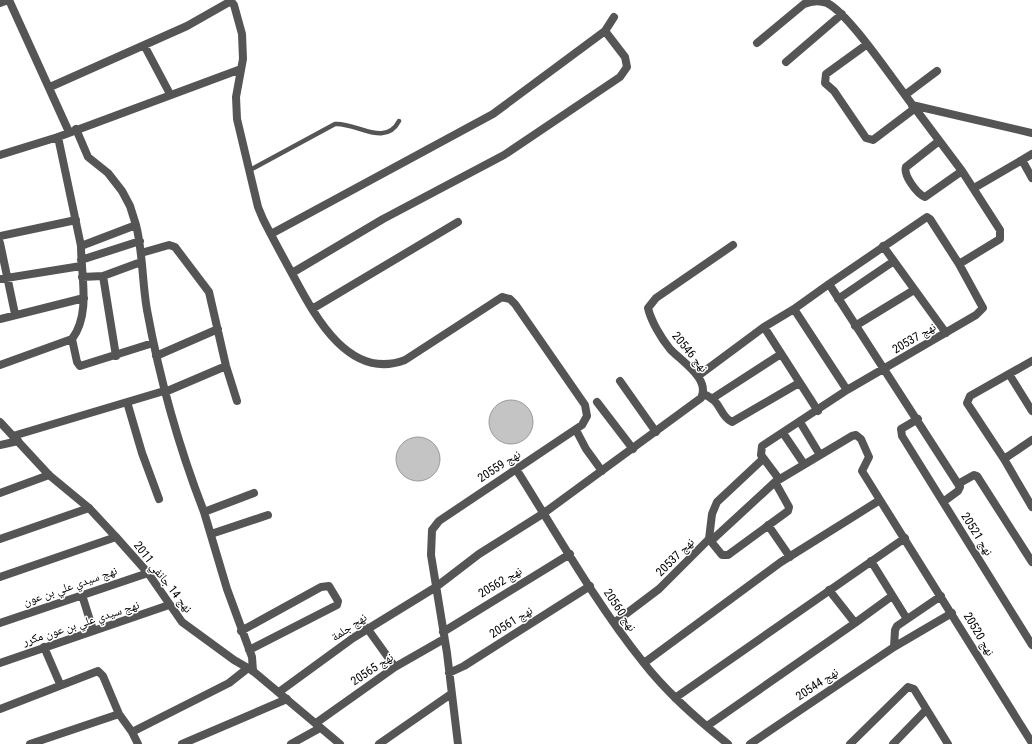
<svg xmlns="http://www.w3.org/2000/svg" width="1032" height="744" viewBox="0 0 1032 744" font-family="'Roboto Condensed','Noto Naskh Arabic',sans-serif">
<rect width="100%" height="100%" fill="#fff"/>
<path fill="#c4c4c4" stroke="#999" d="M489 422a22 22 0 1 1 44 0a22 22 0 1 1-44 0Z
M396 459a22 22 0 1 1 44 0a22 22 0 1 1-44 0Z"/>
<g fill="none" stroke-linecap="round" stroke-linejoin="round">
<path stroke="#555" stroke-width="4.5" d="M250 170 335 124C356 122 385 148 399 121"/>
<path stroke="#555" stroke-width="8" d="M9 0 69 132
M230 0 234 5 242 34 243 59 236 97 237 119 258 207 263 219C273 239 284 259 295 279 316 318 350 381 405 360L502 297 510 299 515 304 585 405 587 416 582 425 439 521 432 530 431 555 447 653 458 744
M0 3 8 0
M757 43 804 4C811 1 819 0 827 3 847 12 889 74 905 95L937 71
M144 45 170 94
M866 45 826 74 825 83 834 91 866 138 873 140 914 109
M786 62 842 14
M50 87 187 26 231 1
M905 95 962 171 1000 230V239L959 264
M912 105 1032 133
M76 129 88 157 108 173 122 191 130 206 136 225
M58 137 81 246
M939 141 906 167C903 175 917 194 925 197L962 171
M0 155 58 137 241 69
M1022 160 1032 154
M974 188 1022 160 1032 178
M271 234 493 114 605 31 614 17
M0 236 76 220
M0 243 15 314
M883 246 946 333
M141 253 169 245 175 247 209 292 226 366 237 401
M81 260 140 241
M292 273 383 219 504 155 620 77 627 67 625 57 605 31
M82 277 103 276
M0 279 81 266
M838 299 894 261
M312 309 458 222
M794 309 847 390
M0 319 84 298
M855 326 914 290
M764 327 818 411
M72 339 77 362 80 366 153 343
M116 356 103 276 141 262
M156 356 218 329
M1032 361 970 396 967 403 1004 459 1032 507
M0 365 72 339C91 314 81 276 81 246L136 225C143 252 142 282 147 310 160 381 178 445 204 512L254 493
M1009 374 1032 411
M698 376 764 327 794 309 829 284 960 487 958 491 943 502
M620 381 656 432
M165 392 226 366
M703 394C723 401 718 415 732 422L799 383
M713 398 781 354
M127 402 142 453 159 499
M597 402 633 449
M918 419 901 429 902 436 1032 645
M800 422 820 455
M576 430 586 449 602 471
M783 433 804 464
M13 436 164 391
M0 445 18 441
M1004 459 1032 440
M516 469C557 534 595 602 643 662 667 693 697 719 728 744
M779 479 761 455 762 446 847 390 976 315 983 308 959 264 930 219 927 217 829 284
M958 484 974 475 977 476 1032 562
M0 493 49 475
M880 500 1032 743
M204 512 227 589 252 657 253 671
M768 525 790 557
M211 534 268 515
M0 539 89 508
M709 539 722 555H728L788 511 789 507 775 482
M871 561 907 619
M0 577 116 537
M82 595 93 630
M0 623 148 573
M614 623 659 589 709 539 712 514 717 502 763 459
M855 623 892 596
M367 628 395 667
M241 631 321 587 329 586 338 601 337 605 249 650
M443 632 570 554
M44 647 60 684
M894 647 952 613
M0 663 169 605
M644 663 781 562 880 500 862 471 869 457 861 439 856 435 852 436 775 482 711 541
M449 673 464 666 590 586
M279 692 353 638 436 587 479 554 544 513 701 398C711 379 681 361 670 349 661 338 651 321 648 308L656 298 733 245
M675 698 905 538
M0 709 98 671 103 676 119 714 132 732 229 683 248 668
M316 723 395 667 444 639
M707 726 855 623 829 590
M132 732 138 744
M30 744 119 714
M182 744 287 699
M291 744 320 728
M379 744 451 694
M750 744 894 647 895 630 897 626 941 596
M850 744 908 687 914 689 948 744
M893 744 926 710"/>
<path stroke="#555" stroke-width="8" d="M0 422 49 475 89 508 116 537 148 573 182 622 234 660 253 671 340 744"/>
</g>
<g text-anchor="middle" stroke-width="3" stroke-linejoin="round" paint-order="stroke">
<g font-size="12" fill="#000" stroke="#fff">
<text transform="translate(914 338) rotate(-31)" y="4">نهج 20537</text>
<text transform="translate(690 352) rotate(50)" y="4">نهج 20546</text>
<text transform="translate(499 466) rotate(-33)" y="4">نهج 20559</text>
<text transform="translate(977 534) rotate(58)" y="4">نهج 20521</text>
<text transform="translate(675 557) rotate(-45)" y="4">نهج 20537</text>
<text transform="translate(163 577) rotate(52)" y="4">نهج 14 جانفي 2011</text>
<text transform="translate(500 582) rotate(-31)" y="4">نهج 20562</text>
<text transform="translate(70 586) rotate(-19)" y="4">نهج سيدي علي بن عون</text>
<text transform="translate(620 610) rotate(56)" y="4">نهج 20560</text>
<text transform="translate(511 622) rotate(-32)" y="4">نهج 20561</text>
<text transform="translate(81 623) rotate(-18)" y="4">نهج سيدي علي بن عون مكرر</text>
<text transform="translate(349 627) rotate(-34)" y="4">نهج جلمة</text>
<text transform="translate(979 634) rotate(59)" y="4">نهج 20520</text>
<text transform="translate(372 669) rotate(-34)" y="4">نهج 20565</text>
<text transform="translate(817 684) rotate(-34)" y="4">نهج 20544</text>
</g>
</g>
</svg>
